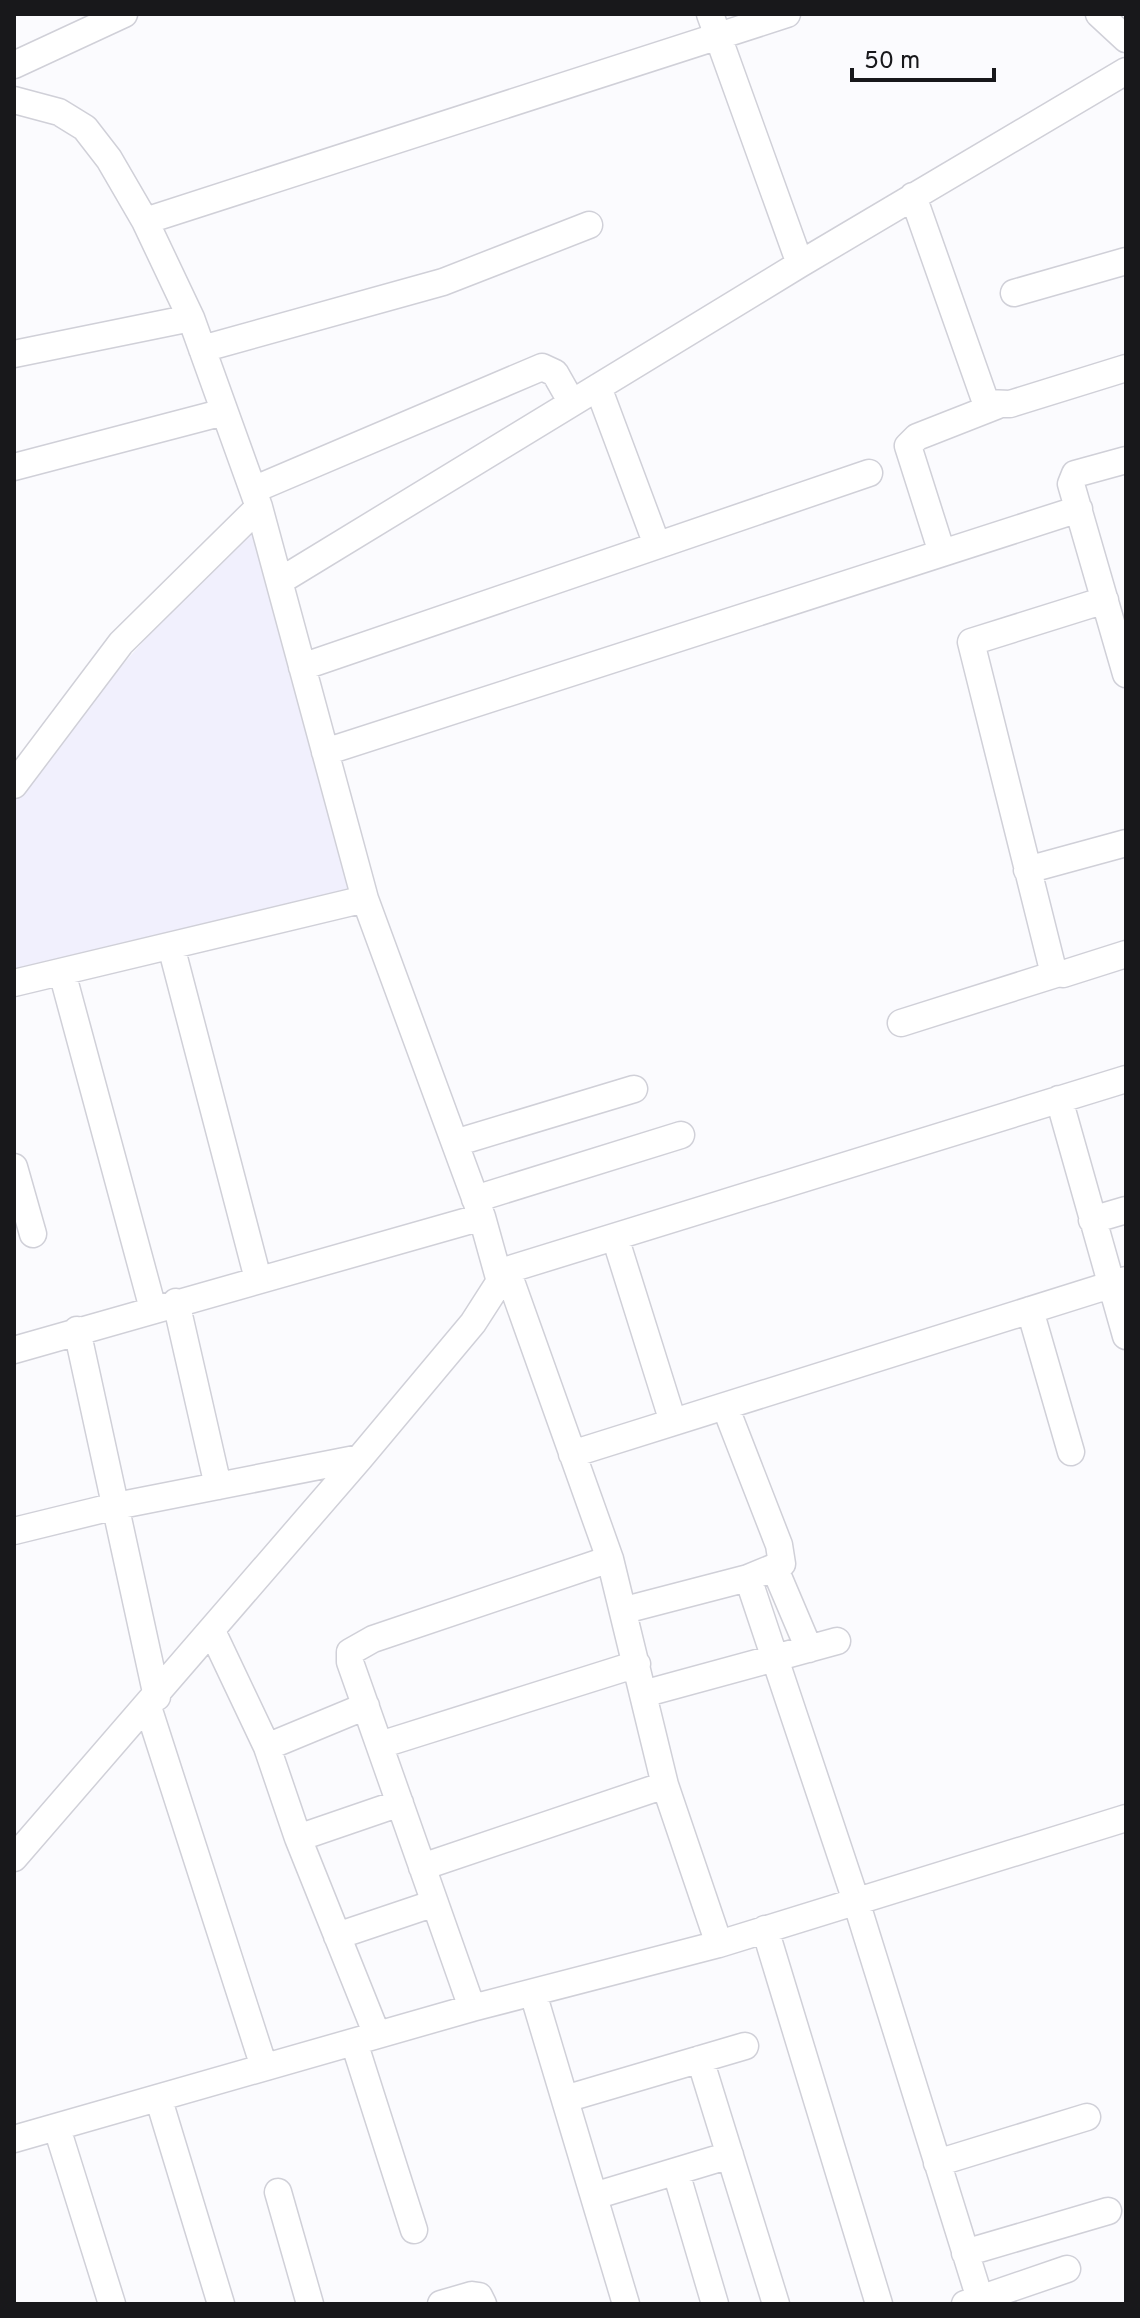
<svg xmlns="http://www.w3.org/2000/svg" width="1140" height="2318" viewBox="0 0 1140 2318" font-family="Overpass,sans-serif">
<rect width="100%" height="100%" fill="#fbfbfe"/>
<path fill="#f1f0fd" d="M251 520 352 893 14 969V799L93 698Z"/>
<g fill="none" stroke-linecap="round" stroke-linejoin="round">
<defs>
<path id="minor" d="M710 14 800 264
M1099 14 1126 39
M14 65 124 14
M14 100 59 112 85 128 109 159 145 221 191 318 259 507 365 899 482 1217 499 1278
M913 196 986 403 1010 404 1126 368
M145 221 787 14
M1014 293 1126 261
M202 349 443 282 589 225
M14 354 191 318
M598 387 657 545
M1126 460 1075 474 1071 484 1126 674
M14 467 224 412
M253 490 542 367 555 373 572 403
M942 553 908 446 917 437 996 406
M280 581 800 264 1126 71
M1105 600 971 642 1053 970 1063 974 1126 954
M302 667 869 473
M325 752 1079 509
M14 785 121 643 259 507
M1027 870 1126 843
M171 946 258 1279
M62 972 153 1309
M14 983 365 899
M901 1023 1056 974
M1059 1099 1126 1336
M455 1143 634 1089
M14 1167 33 1234
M475 1199 681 1135
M1092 1220 1126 1210
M615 1237 673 1422
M176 1302 218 1486
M1030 1310 1071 1452
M77 1330 157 1697
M14 1350 482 1217
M572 1454 1126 1280
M14 1531 116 1506 360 1458
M775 1569 809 1649
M748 1578 856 1901 980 2299
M625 1610 748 1578 782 1564 779 1545 725 1406
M212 1631 267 1747 298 1838 377 2035
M643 1694 837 1641
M148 1707 264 2067
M380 1745 637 1664
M267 1747 366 1706
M298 1838 400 1803
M14 1858 360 1458 473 1323 507 1270 1126 1079
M422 1867 665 1785
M765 1929 879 2304
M337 1936 435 1903
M719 1944 1126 1818
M533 1993 626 2304
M472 2008 350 1662V1652L373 1639 610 1559
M354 2042 414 2230
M700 2059 776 2304
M565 2099 745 2046
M159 2100 221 2304
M57 2128 112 2304
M14 2139 472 2008 719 1944 665 1785 610 1559 507 1270
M937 2163 1087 2117
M676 2172 715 2304
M278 2192 310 2304
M594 2196 730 2155
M965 2253 1108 2211
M441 2304 472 2295 479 2296 483 2304
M965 2304 1067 2269"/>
</defs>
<use href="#minor" stroke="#d0d0d8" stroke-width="29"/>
<use href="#minor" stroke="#fff" stroke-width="26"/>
</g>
<rect width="1140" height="2318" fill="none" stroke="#18181b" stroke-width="32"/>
<path d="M852 68v12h142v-12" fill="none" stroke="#18181b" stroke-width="4"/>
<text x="864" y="68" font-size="24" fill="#18181b" stroke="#fbfbfe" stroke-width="6" paint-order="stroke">50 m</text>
</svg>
